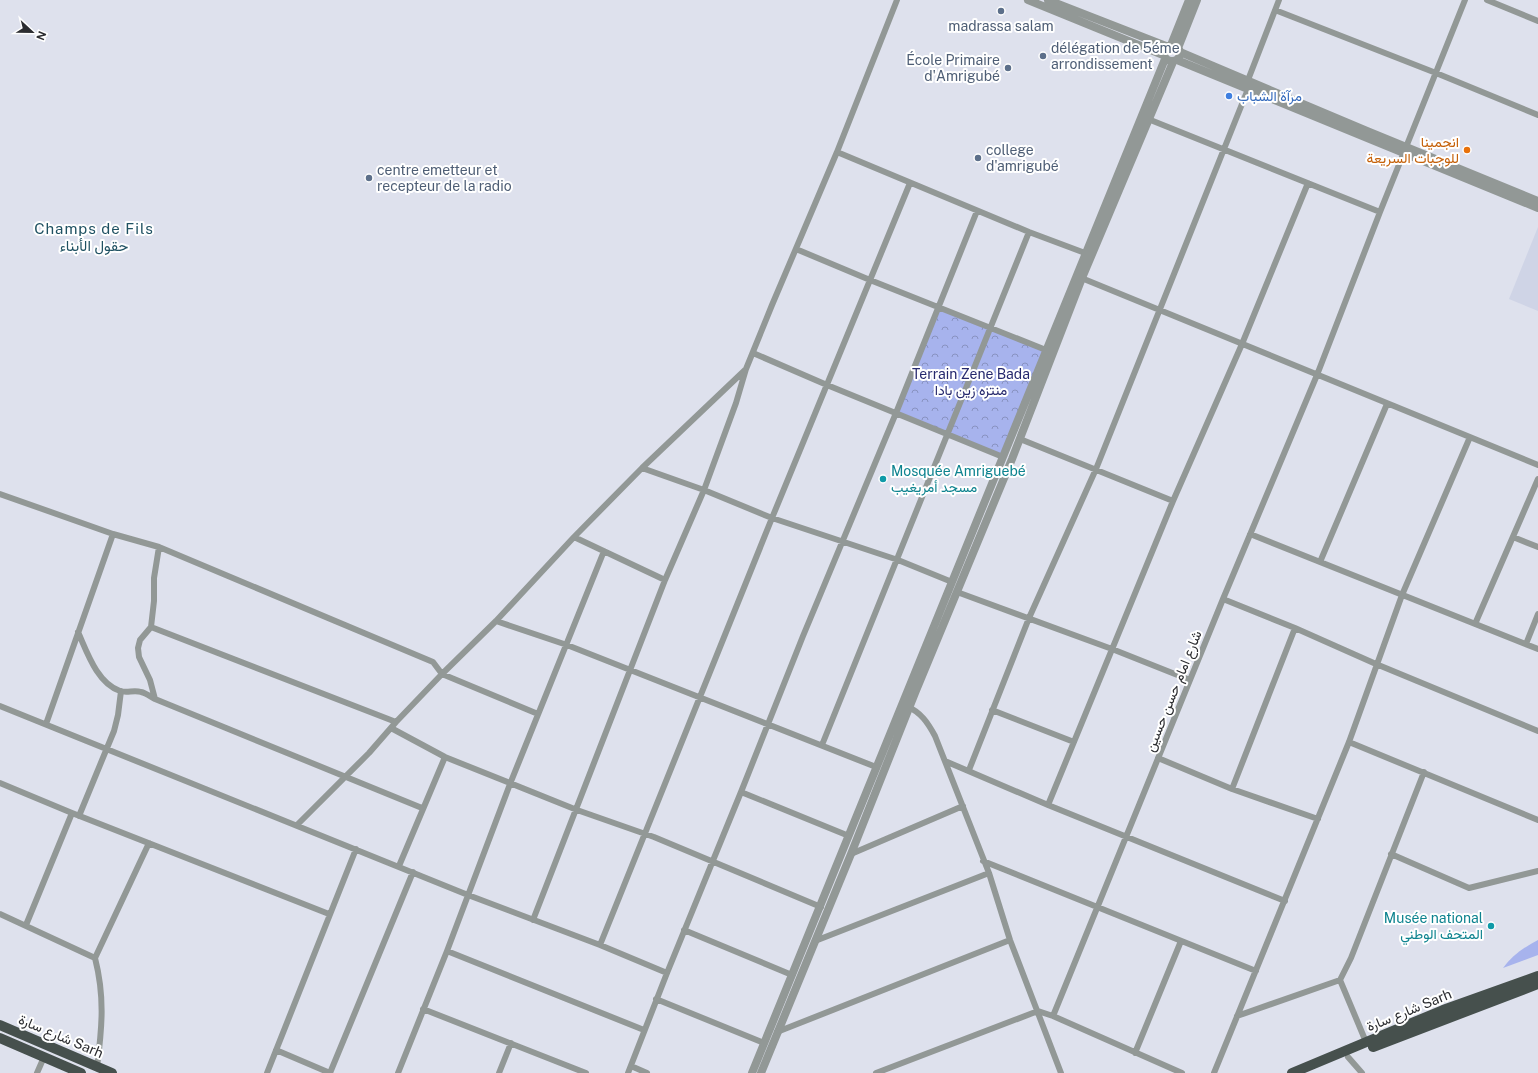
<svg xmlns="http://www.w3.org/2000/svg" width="1538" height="1073" viewBox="0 0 1538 1073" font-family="'Public Sans',Vazirmatn,sans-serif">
<defs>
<pattern id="park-crowns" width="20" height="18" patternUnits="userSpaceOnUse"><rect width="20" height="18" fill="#a7b3ed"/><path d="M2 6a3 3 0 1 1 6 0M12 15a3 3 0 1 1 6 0" fill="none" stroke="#8892c0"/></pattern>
</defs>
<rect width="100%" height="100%" fill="#dee1ed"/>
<path fill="#cfd4e6" d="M1538 227V311L1509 299Z"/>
<path fill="url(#park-crowns)" d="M938 307 1046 350 1003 457 896 413Z"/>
<path fill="#a7b3ed" d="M1538 940V955L1503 968C1512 956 1524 947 1538 940Z"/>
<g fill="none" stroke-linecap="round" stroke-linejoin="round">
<path stroke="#929896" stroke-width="6" d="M1487 0 1538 21
M1275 10 1436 73 1538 115
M1148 119 1380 212
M837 152 1029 232 1085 253
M796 249 870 280 1046 350
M1079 277 1538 465
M753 353 827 385 1003 457
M1020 439 1173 501
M642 468 704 490 772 518 898 560 952 582
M0 494 113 534 159 547 433 662 442 674 538 714
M1250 534 1538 649
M574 537 665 580
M1513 537 1538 547
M1320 562 1387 404
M957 592 1112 649 1190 680
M1223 599 1295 628 1376 664 1538 731
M496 621 567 645 876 767
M1475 624 1538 479
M151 627 396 722
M78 632C87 652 97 683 120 691 126 693 135 690 141 692 146 693 151 697 155 699L422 808
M1526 644 1538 614
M155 699 150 680 139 657 138 648 140 640 151 627 154 601V578L159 547
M0 706 468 895 600 945 667 973
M906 706C921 712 928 723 935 736L989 873 1010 940 1061 1073
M992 710 1074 742
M46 724 113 534
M391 728 445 757 577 810 654 837 821 907
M1349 742 1538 820
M822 745 1029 232
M1158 758 1232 789 1318 819
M945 761 1048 805 1285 901
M969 770 1029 618 1096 469 1248 89V80L1279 0
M0 783 72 813 329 914
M1232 789 1295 628
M741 792 849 836
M1048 805 1173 501 1242 344 1308 183
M79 816 114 731 118 715 121 691
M297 825 369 753 396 722 442 674 496 621 574 537 642 468 745 370
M851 854 963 806
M1391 854 1469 888 1538 871
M983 861 1256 971
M399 866 445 757
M0 914 95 958
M533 920 665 580 704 490 736 403 746 369 772 305 837 152 897 0
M26 925 72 813
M684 930 792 975
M815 941 989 873
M600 945 772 518 910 183
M447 951 644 1030
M656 999 764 1043
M423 1009 586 1073
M1053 1016 1223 599 1317 375 1380 212 1465 0
M1237 1016 1340 980
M777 1032 1010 940
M1366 1042 1340 980 1351 958 1424 772
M276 1050 330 1073
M1135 1053 1181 941
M1348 1057 1362 1073
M631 1066 647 1073
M97 1067C102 1028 105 997 95 958L149 843
M37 1073 44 1057
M267 1073 356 849
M330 1073 413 872
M398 1073 447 951 510 784 604 551
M499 1073 511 1043
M628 1073 667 973 741 792 803 636 896 413 977 211
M876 1073 1038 1011 1053 1016 1182 1073
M1214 1073 1349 742 1402 595 1470 437"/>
<path stroke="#929896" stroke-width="8" d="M1028 0 1163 55
M1048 0 1166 46
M1164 53a8 8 0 1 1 16 0a8 8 0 1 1-16 0Z
M1171 45 1189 0
M1178 48 1197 0
M1180 52 1367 131 1538 201
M1177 60 1538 208
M752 1073 1165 59
M761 1073 851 854 915 693 1012 459 1082 278 1173 62"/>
<path stroke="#46504d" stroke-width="10" d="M0 1025 112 1073
M0 1038 81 1073
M1373 1047 1538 984
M1292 1073 1443 1010 1538 976"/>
</g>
<g fill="#5c6f8a" stroke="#fff" stroke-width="1.5">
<circle cx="1001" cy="11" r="4"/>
<circle cx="1043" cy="56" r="4"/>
<circle cx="1008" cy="68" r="4"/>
<circle cx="978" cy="158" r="4"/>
<circle cx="369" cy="178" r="4"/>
</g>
<circle fill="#3f7fe0" stroke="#fff" stroke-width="1.5" cx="1229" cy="96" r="4"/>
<circle fill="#e8710a" stroke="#fff" stroke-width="1.5" cx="1467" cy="150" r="4"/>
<g fill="#0f9aa8" stroke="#fff" stroke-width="1.5">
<circle cx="883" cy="479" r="4"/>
<circle cx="1491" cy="926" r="4"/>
</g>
<g text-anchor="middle" stroke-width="4" stroke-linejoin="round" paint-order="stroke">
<g font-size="14" fill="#4e5e75" stroke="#fff" text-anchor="start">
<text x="1001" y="31" text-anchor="middle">madrassa salam</text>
<text x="1051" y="53">délégation de 5éme<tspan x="1051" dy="16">arrondissement</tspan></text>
<text x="1000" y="65" text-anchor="end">École Primaire<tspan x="1000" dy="16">d'Amrigubé</tspan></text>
<text x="986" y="155">college<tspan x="986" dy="16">d'amrigubé</tspan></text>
<text x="377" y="175">centre emetteur et<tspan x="377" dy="16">recepteur de la radio</tspan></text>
</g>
<g font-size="14" fill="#366cbe" stroke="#fff" text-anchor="start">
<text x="1237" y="101">مرآة الشباب</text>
</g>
<g font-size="14" fill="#c56008" stroke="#fff" text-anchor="end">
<text x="1459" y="147">انجمينا<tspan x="1459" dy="16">للوجبات السريعة</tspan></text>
</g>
<g font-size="14" fill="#26296e" stroke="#fff">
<text x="971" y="379">Terrain Zene Bada<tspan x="971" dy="16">منتزه زين بادا</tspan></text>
</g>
<g font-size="14" fill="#0d838f" stroke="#fff" text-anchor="start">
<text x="891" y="476">Mosquée Amriguebé<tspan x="891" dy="16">مسجد أمريغيب</tspan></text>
<text x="1483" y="923" text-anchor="end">Musée national<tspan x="1483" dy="16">المتحف الوطني</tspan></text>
</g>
<g font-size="14" fill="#2b2c30" stroke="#fff">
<text transform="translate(1173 691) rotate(-68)" y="5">شارع امام حسن حسين</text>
<text transform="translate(1409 1010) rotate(-22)" y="5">شارع سارة Sarh</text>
<text transform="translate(61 1036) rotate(23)" y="5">شارع سارة Sarh</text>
</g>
<g font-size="15" letter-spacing="1" fill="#1f5162" stroke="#fff">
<text x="94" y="234">Champs de Fils<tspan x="94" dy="17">حقول الأبناء</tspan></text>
</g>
</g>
<g transform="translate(32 32) rotate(112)" stroke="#ffffff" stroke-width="3" paint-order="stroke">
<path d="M0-3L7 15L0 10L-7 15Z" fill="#2b2c30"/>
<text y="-6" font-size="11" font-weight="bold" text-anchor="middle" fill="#2b2c30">N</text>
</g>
</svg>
